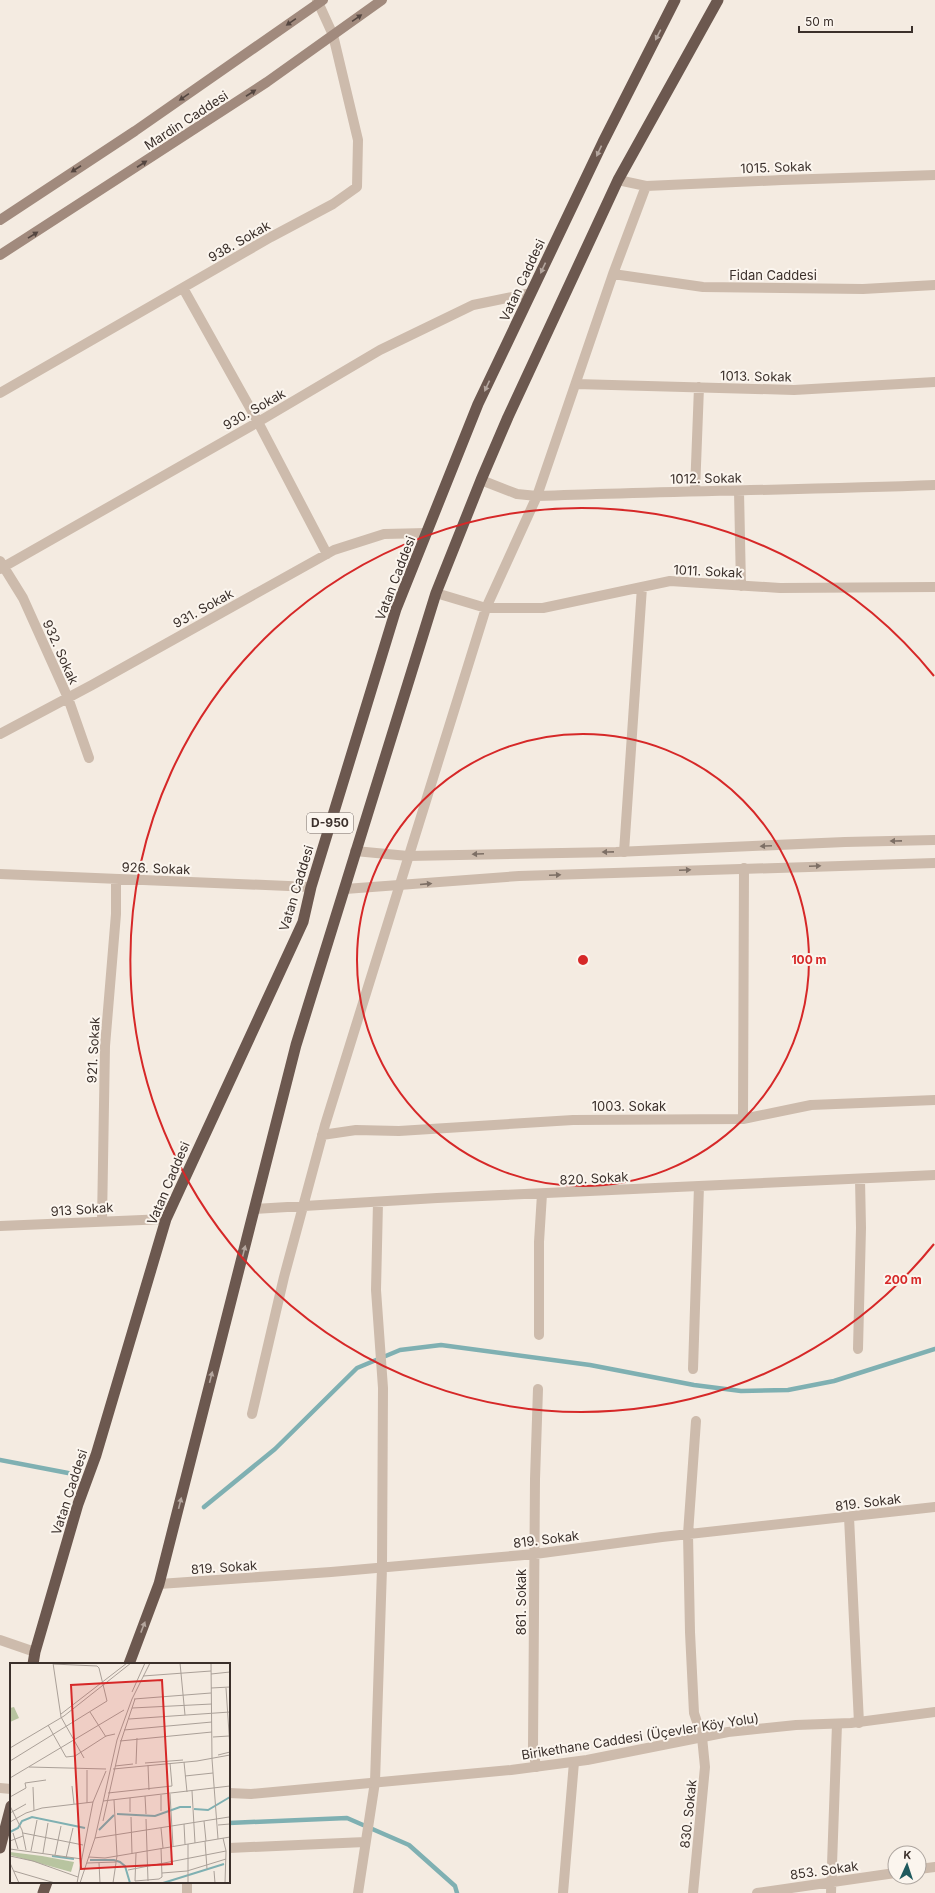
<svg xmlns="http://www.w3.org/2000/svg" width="935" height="1893" viewBox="0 0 935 1893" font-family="Inter,sans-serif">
<rect width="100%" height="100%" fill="#f4ebe1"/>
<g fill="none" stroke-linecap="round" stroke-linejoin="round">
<path stroke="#7fb0b2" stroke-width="4.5" d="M0 1460 68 1473
M204 1507 275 1449 357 1368 400 1350 441 1345 590 1365 694 1385 741 1391 788 1390 834 1381 935 1349
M229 1823 347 1818 409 1845 455 1886 457 1893"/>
<path stroke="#cdbbac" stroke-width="10" d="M618 180 646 186 782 180 935 175
M613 274 703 287 863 289 935 285
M183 288 258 422 327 554
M576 384 794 390 935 382
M0 393 271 237 333 204 357 187 358 140 333 35 317 0
M481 480 517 494 537 496C669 491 802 490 935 485
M695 491 699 387
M739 491 741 586
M0 561 23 598 68 698 89 758
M0 569 258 422 380 350 473 305 531 293
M436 593 486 608H543L670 581 780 588 935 587
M0 734 92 685 334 550 384 534 427 533
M624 852 642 587
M0 874 311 887
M743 1119 744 868
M322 1135 356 1130 399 1131 573 1120 743 1119 811 1105 935 1100
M254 1209 437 1198 935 1175
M102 1221 105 1046 116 914V880
M0 1226 166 1219
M539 1335V1242L542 1194
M858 1349 861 1228 860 1179
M693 1369 699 1186
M252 1414 284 1277 325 1125 486 608 537 496 613 274 646 186
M849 1517 859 1723
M159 1584 331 1572 535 1554 662 1537 935 1507
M0 1640 35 1652
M536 1767 533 1747 535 1479 538 1389
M0 1788 11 1789
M229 1848 365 1842
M919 1869 935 1867
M187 1882V1893
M358 1893 375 1782 382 1568 383 1388 376 1290 378 1202
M563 1893 574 1762
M693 1893 705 1767 702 1737 694 1713 690 1632 688 1534 696 1421
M757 1893 895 1873
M831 1893 837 1724"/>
<path stroke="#cdbbac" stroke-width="10" d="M355 851 408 856 616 852 845 842 935 840
M345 889 519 876 935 863
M229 1793 251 1794 511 1770 587 1760 728 1732 796 1725 851 1723 935 1712"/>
<path stroke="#a18a7d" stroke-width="10" d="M0 220 135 131 323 0
M0 255 267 82 382 0"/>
<path stroke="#6c584f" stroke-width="11" d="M33 1664 35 1652 78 1504 96 1455 166 1219 303 922 311 887 396 609 478 404 603 142 675 0
M129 1664 159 1584 296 1045 436 593 481 480 508 417 618 180 718 0
M0 1848 11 1806
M43 1893 47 1882"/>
</g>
<defs><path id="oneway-solid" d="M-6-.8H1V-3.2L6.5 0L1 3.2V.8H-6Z"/></defs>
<g fill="#544640">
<use href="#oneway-solid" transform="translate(357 18) rotate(-35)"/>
<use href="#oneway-solid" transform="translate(291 22) rotate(145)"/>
<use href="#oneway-solid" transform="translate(251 93) rotate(-33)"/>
<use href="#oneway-solid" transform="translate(184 97) rotate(145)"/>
<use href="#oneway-solid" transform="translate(142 164) rotate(-33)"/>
<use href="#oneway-solid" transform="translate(76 169) rotate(147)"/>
<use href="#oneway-solid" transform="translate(33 235) rotate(-32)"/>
</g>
<g fill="#b4a69e">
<use href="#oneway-solid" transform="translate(658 35) rotate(117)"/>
<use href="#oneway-solid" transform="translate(599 151) rotate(115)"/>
<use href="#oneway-solid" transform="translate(543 268) rotate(115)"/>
<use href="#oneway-solid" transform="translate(487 386) rotate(115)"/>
<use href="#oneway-solid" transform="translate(244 1251) rotate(-76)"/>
<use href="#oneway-solid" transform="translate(211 1377) rotate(-76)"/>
<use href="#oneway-solid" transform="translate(180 1503) rotate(-76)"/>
<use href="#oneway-solid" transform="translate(143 1627) rotate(-69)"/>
</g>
<g fill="#7d6f65">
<use href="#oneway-solid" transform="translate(896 841) rotate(179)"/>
<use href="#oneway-solid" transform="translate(766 846) rotate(178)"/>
<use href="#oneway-solid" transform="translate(608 852) rotate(179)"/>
<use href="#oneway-solid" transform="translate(478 854) rotate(178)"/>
<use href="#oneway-solid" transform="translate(815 866) rotate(-2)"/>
<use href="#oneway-solid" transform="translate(685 870) rotate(-2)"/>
<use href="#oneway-solid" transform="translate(555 875) rotate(-2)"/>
<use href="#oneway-solid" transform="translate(426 884) rotate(-5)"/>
</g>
<g fill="none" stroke="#d62828" stroke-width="2">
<circle cx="583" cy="960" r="226"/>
<path d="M934 1244A452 452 0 1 1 934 676"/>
</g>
<g text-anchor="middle" stroke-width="4" stroke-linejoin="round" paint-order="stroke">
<rect fill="#fbf5ee" stroke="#756b66" stroke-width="1" x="307" y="813" width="46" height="20" rx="3"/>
<g font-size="12" font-weight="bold" fill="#3b302b">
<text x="330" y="827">D-950</text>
</g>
<g font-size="13" fill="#3b302b" stroke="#fbf5ee">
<text transform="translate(186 120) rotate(-33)" y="5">Mardin Caddesi</text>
<text transform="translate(776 167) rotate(-2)" y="5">1015. Sokak</text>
<text transform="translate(239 241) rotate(-30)" y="5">938. Sokak</text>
<text x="773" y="280">Fidan Caddesi</text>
<text transform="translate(522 280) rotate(-65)" y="5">Vatan Caddesi</text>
<text transform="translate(756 376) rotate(1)" y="5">1013. Sokak</text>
<text transform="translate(254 409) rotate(-30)" y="5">930. Sokak</text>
<text transform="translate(706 478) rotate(-1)" y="5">1012. Sokak</text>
<text transform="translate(708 571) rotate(3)" y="5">1011. Sokak</text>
<text transform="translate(395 578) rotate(-69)" y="5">Vatan Caddesi</text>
<text transform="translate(203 608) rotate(-29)" y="5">931. Sokak</text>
<text transform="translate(61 652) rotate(66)" y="5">932. Sokak</text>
<text transform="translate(156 868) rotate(2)" y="5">926. Sokak</text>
<text transform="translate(296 888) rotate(-73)" y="5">Vatan Caddesi</text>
<text transform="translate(93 1050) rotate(-87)" y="5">921. Sokak</text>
<text x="629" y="1111">1003. Sokak</text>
<text transform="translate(594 1178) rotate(-3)" y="5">820. Sokak</text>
<text transform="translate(168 1183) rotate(-67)" y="5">Vatan Caddesi</text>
<text transform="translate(82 1209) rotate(-4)" y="5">913 Sokak</text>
<text transform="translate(69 1492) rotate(-72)" y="5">Vatan Caddesi</text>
<text transform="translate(868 1502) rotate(-7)" y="5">819. Sokak</text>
<text transform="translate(546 1539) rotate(-7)" y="5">819. Sokak</text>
<text transform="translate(224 1567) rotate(-4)" y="5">819. Sokak</text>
<text transform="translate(521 1602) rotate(-90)" y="5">861. Sokak</text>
<text transform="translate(640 1736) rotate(-9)" y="5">Birikethane Caddesi (Üçevler Köy Yolu)</text>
<text transform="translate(688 1814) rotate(-84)" y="5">830. Sokak</text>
<text transform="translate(824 1870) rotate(-8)" y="5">853. Sokak</text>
</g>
</g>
<g transform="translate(10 1663)">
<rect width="220" height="220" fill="#f4ebe1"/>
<path d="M4 44 9 55 0 59V45ZM0 189 32 193 64 199 61 209 0 192Z" fill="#b8c4a0"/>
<path fill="none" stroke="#7fb0b2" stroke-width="2" d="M184 146 198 147 220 134M107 151 145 153 170 144H181M89 167 104 152M0 169 8 165 12 158 22 154 75 165M42 193 64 196M80 197H104L110 199 115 203 120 220M153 220 214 201"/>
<path fill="none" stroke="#aaa098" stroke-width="1" d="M43 0 51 54 74 95M170 0 175 52M201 0 202 96 208 176M201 11 220 9M133 13 201 8M201 25 220 24M216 25 220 85M122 29 135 0M124 36 201 30M122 45 202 41M80 49 96 74M51 51 117 0M119 56 220 49M38 62 56 94 65 93 96 73 105 71M114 67 202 59M203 74 219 73M110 78 202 69M0 85 54 53 121 0M208 92 220 89M0 98 97 38 89 5 87 3 43 1M174 99 177 129M135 100 173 97M126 101 127 75M138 102 139 127M105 103 123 101M19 104 96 106M103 106 187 98 220 92M77 107V140M175 113 203 110M0 115 114 47M62 123 64 141M23 124 24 148M182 128 185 180M98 130 162 123 160 100M160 131 163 183M151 132V148M135 133 136 151M0 134 16 125 15 120 36 117M120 135V149M93 138 220 123M0 143 12 167 16 187M0 150 16 141M121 154 122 191M136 156 138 218M93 158 111 78 125 36M194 158 196 178M0 159 16 150 32 145 83 139M174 161 175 181M220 161V139M208 162 220 161M151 165 153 185M3 170 8 186M13 170 73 182M85 175 219 154M213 175 216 188 215 220M0 178 13 173M195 178 197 206M0 186 72 196M21 188 27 157M33 190 38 160M126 190 125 218 149 216 152 214 151 185M45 192 51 163M0 193 23 198 68 214M79 194 95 195 220 174M56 195 63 165M0 200 9 220M77 200 106 199M89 200 90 220M118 207 216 188M4 208 45 220M204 208 205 220M152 210 177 208 216 196M67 220 83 139 96 108M70 220 85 175 107 77 122 36 140 0M103 220 107 193 104 137M178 220V181"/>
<path fill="#d62828" fill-opacity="0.15" stroke="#d62828" stroke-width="2" d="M152 17 162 201 71 206 61 22Z"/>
<rect width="220" height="220" fill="none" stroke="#3b302b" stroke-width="2"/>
</g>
<circle cx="583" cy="960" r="6" fill="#d62828" stroke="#fbf5ee" stroke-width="2"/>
<g font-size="12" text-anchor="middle" font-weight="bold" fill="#d62828" stroke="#fbf5ee" stroke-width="4" stroke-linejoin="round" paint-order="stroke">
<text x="809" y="964">100 m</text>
<text x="903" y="1284">200 m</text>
</g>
<g transform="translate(907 1865) rotate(3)"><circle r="19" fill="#fbf5ee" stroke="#aea6a0"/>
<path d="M0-3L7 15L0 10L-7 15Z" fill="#1f5a5e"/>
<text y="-6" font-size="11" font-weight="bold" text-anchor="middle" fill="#3b302b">K</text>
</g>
<path d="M799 26v6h113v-6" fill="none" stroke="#3b302b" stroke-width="2"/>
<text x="805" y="26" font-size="12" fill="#3b302b" stroke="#fbf5ee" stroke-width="3" paint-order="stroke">50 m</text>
</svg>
